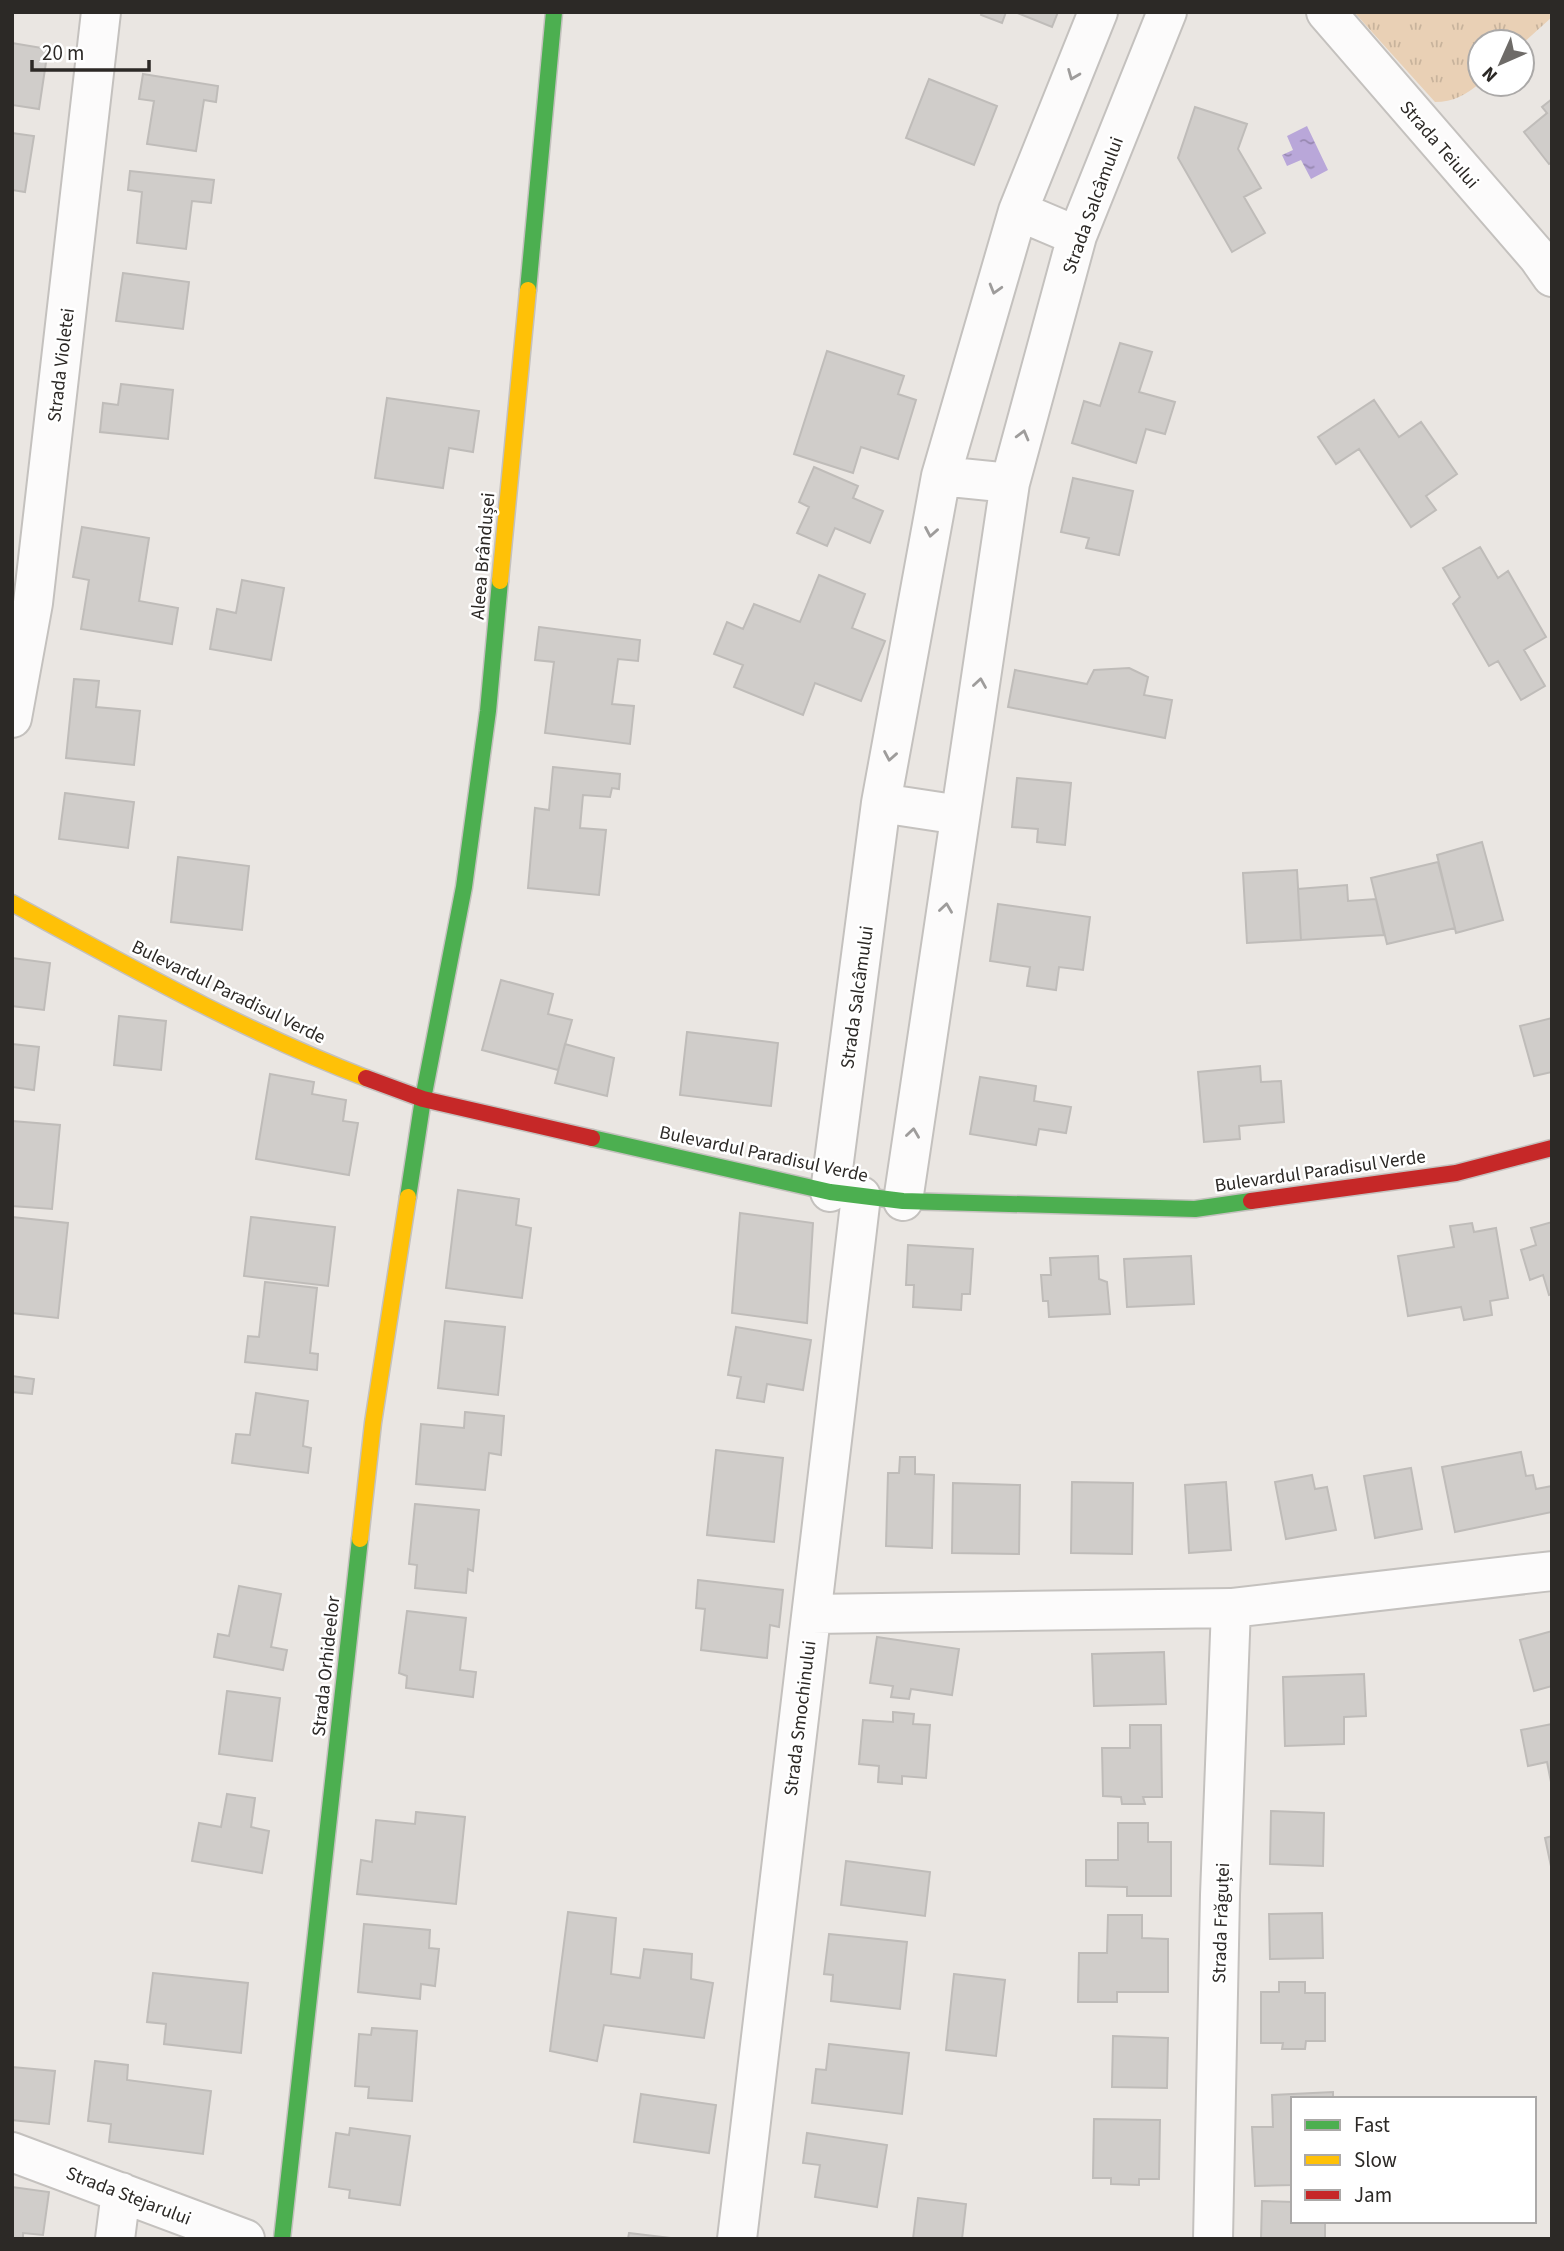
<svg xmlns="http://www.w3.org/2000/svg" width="1564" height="2251" viewBox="0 0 1564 2251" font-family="'Source Sans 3',sans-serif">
<defs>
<pattern id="grass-tufts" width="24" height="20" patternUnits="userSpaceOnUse" patternTransform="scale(1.75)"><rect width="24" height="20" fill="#e9d0b5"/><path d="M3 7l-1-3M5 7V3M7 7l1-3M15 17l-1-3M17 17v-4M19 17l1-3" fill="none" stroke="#c8b39c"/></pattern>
<pattern id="water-ripples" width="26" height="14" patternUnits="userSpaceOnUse" patternTransform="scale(1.75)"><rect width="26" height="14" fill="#b9a7d9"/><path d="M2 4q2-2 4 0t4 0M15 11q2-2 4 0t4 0" fill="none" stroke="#9788b0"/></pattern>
</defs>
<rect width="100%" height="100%" fill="#eae6e2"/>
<path fill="url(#grass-tufts)" d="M1354 12H1552V17L1522 44V42H1480V83C1466 95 1453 102 1435 102Z"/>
<path fill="url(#water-ripples)" d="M1307 126 1328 170 1311 179 1301 160 1287 166 1282 155 1293 150 1287 136Z"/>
<path fill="#d0cdca" stroke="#bfbcb9" stroke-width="2" d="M982 12H1006L1002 23 981 15Z
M1015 12H1058L1052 27Z
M12 43 48 49 39 109 12 105Z
M143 74 218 86 216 102 204 100 196 151 147 144 154 101 139 99Z
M929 79 997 106 974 165 906 138Z
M1552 99V162L1549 164 1524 132 1547 113 1542 107Z
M1195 107 1247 124 1238 149 1261 188 1244 197 1265 233 1232 252 1178 158Z
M12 133 34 136 25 192 12 190Z
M130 171 214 180 211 203 192 201 186 249 137 243 142 192 128 190Z
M123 273 189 282 183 329 116 321Z
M1120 343 1152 352 1139 392 1175 402 1165 434 1146 429 1136 463 1072 443 1084 401 1100 406Z
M827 351 904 376 898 394 916 400 898 459 861 447 853 473 794 454Z
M121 384 173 390 168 439 100 432 103 403 118 405Z
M387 398 479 411 473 452 449 448 443 488 375 478Z
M1374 400 1399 437 1421 422 1457 474 1426 496 1436 510 1411 527 1359 449 1336 464 1318 437Z
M814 467 858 486 853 498 883 511 870 543 835 528 827 546 797 533 809 507 799 502Z
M1073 478 1133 491 1119 555 1086 548 1089 538 1061 532Z
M82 527 149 538 139 601 178 608 172 644 81 629 89 580 73 577Z
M1480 547 1498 578 1508 571 1546 637 1524 650 1545 686 1521 700 1498 661 1489 666 1453 604 1460 597 1443 568Z
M819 575 865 594 852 628 885 641 861 701 815 683 803 715 734 687 743 665 714 654 727 622 743 629 754 604 800 622Z
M242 580 284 588 271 660 210 649 217 609 236 613Z
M539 627 640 640 638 661 618 659 612 704 634 706 630 744 545 733 554 662 535 660Z
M1129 668 1148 677 1144 695 1172 700 1165 738 1008 707 1015 670 1087 684 1094 670Z
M74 679 99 681 96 707 140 711 134 765 66 758Z
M553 767 620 774 619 789 612 788 610 797 583 795 580 828 606 830 599 895 528 888 535 808 549 810Z
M1017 778 1071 783 1065 845 1037 842 1038 829 1012 827Z
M65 793 134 802 128 848 59 839Z
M1482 842 1503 920 1456 933 1437 855Z
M178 857 249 866 242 930 171 922Z
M1438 862 1455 928 1387 944 1371 878Z
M1297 870 1301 940 1247 943 1243 873Z
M1347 885 1348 901 1376 899 1384 935 1301 940 1298 889Z
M998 904 1090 917 1083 970 1059 967 1056 990 1027 986 1030 967 990 961Z
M12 958 50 963 44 1010 12 1006Z
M501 980 553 994 548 1014 572 1020 558 1070 482 1050Z
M119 1016 166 1021 161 1070 114 1065Z
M1552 1018V1072L1534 1076 1520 1026Z
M687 1032 778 1043 771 1106 680 1095Z
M12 1044 39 1047 34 1090 12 1087Z
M565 1044 614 1058 607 1096 555 1083Z
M1260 1066 1261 1082 1281 1081 1284 1122 1239 1126 1240 1139 1204 1142 1198 1072Z
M270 1074 314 1082 312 1094 346 1100 343 1121 358 1123 349 1175 256 1159Z
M980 1077 1036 1086 1034 1101 1071 1107 1066 1133 1039 1129 1036 1145 970 1134Z
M12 1121 60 1125 52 1209 12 1206Z
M458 1190 519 1199 516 1225 531 1228 522 1298 446 1288Z
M740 1213 813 1223 807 1323 732 1313Z
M12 1217 68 1223 58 1318 12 1313Z
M251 1217 335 1227 328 1286 244 1276Z
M1552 1222V1294L1549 1295 1543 1275 1530 1280 1521 1250 1536 1245 1531 1228Z
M1472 1223 1474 1232 1496 1228 1508 1298 1490 1301 1492 1315 1464 1320 1461 1307 1408 1316 1398 1256 1454 1247 1450 1226Z
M908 1245 973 1249 970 1294H962L961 1310 913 1307 914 1285H906Z
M1098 1256 1099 1279 1107 1282 1110 1314 1049 1317 1048 1301H1043L1041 1275H1051L1050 1258Z
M1191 1256 1194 1304 1127 1307 1124 1259Z
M265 1282 317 1288 310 1353 318 1354 317 1370 245 1362 248 1336 259 1337Z
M445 1321 505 1327 498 1395 438 1388Z
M736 1327 811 1340 803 1390 767 1384 764 1402 737 1398 741 1377 728 1375Z
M12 1376 34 1379 32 1394 12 1392Z
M256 1393 308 1401 303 1446 311 1448 308 1473 232 1463 236 1434 250 1435Z
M465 1412 504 1416 501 1455 489 1453 485 1490 416 1484 421 1424 464 1428Z
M716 1450 783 1458 774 1542 707 1535Z
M1521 1452 1526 1476 1533 1475 1536 1489 1552 1486V1512L1455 1532 1442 1467Z
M900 1457H915V1474L934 1475 932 1548 886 1546 888 1473H899Z
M1411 1468 1422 1529 1375 1538 1364 1476Z
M1312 1475 1315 1489 1327 1487 1336 1530 1286 1539 1275 1482Z
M1072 1482 1133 1483 1132 1554 1071 1553Z
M1226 1482 1231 1550 1189 1553 1185 1485Z
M953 1483 1020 1485 1019 1554 952 1553Z
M415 1504 479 1510 473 1571 468 1569 466 1593 415 1588 417 1565 409 1564Z
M698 1580 783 1590 779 1627 770 1625 767 1658 701 1650 705 1609 696 1608Z
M239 1586 281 1594 271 1647 287 1650 283 1670 214 1657 218 1634 229 1636Z
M407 1611 466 1618 460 1670 476 1672 473 1697 406 1688 407 1676 399 1673Z
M1552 1631V1686L1534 1691 1520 1640Z
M877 1637 959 1649 952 1695 911 1689 909 1699 891 1697 893 1686 870 1683Z
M1164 1652 1166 1704 1094 1706 1092 1654Z
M1364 1674 1366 1716 1344 1717V1744L1285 1746 1283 1677Z
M227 1691 280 1698 272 1761 219 1754Z
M893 1712 914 1714 913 1724 930 1725 926 1778 902 1776V1784L878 1782 879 1766 859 1764 863 1720 893 1722Z
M1552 1724V1787L1547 1762 1528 1766 1521 1730Z
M1130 1725H1161L1162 1797H1143L1145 1804H1122L1121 1797 1103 1796 1102 1748H1130Z
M227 1794 255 1798 251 1827 269 1831 262 1873 192 1861 199 1823 221 1827Z
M1271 1811 1324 1813 1323 1866 1270 1864Z
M416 1812 465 1817 456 1904 357 1894 361 1860 372 1862 376 1820 415 1824Z
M1118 1823H1148V1842H1171V1896H1127V1887L1086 1886V1860H1118Z
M1552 1836V1871L1545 1838Z
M846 1861 930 1872 925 1916 841 1905Z
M568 1912 616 1918 611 1974 640 1978 644 1949 692 1954 691 1979 713 1983 704 2038 604 2025 597 2061 550 2051Z
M1322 1913 1323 1958 1270 1959 1269 1914Z
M1108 1915H1142V1938L1168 1939V1992H1117V2002H1078L1079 1953H1107Z
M364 1924 430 1930 429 1948 439 1949 435 1986 421 1984 420 1999 358 1992Z
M829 1934 907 1942 900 2009 831 2001 833 1975 824 1974Z
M153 1973 248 1983 241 2053 164 2044 166 2024 147 2022Z
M954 1974 1005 1980 996 2056 946 2050Z
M1279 1982H1305V1993H1325V2041H1306L1305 2049H1282L1283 2043H1261V1992H1279Z
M372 2028 417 2031 412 2101 368 2098 369 2087 355 2086 359 2034 371 2035Z
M1113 2036 1168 2038 1167 2088 1112 2087Z
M829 2044 909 2053 902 2114 812 2103 816 2069 826 2070Z
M95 2061 128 2065 127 2080 211 2091 203 2154 109 2142 111 2124 88 2121Z
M12 2067 55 2071 49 2124 12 2120Z
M1333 2092V2099H1293V2185L1255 2186 1252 2127H1273L1272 2095Z
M641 2094 716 2105 709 2153 634 2142Z
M1094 2119 1160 2120 1159 2179H1139V2185L1111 2184V2178H1093Z
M350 2128 410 2136 400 2205 349 2198 350 2190 329 2187 336 2133 349 2135Z
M807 2133 887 2145 877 2207 815 2197 820 2165 803 2163Z
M12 2187 49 2192 43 2235 23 2233V2239H12Z
M918 2198 966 2204 962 2239H913Z
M1262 2201 1293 2202V2221H1325V2239H1261Z
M629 2233 679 2239H628Z"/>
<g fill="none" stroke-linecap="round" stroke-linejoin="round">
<defs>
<path id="street" d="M1326 12 1538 257 1552 277
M1018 211 1077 236
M941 476 1010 483
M12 718 33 603 101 12
M881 803 960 815
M830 1192 881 803 941 476 1018 211 1098 12
M903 1201 1010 483 1077 236 1167 12
M812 1614 1231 1608 1552 1571
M12 2152 245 2239
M115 2239 121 2192
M737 2239 861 1196
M1213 2239 1220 1895 1231 1608"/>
<path id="fast" d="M528 290 554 12
M592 1138 830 1192 903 1201 1195 1209 1251 1201
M408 1197 423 1099 464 887 488 711 500 581
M282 2239 360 1539"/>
<path id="slow" d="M500 581 528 290
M12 903C128 966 243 1031 366 1078
M360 1539 373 1423 408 1197"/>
<path id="jam" d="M366 1078 423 1099 592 1138
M1251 1201 1456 1173 1552 1148"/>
</defs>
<use href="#street" stroke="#c4c1be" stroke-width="42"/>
<use href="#fast" stroke="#c4c1be" stroke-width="19"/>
<use href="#slow" stroke="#c4c1be" stroke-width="19"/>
<use href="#jam" stroke="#c4c1be" stroke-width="19"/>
<use href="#street" stroke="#fcfbfb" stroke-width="38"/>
<use href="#fast" stroke="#4caf50" stroke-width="16"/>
<use href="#slow" stroke="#ffc107" stroke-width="16"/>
<use href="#jam" stroke="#c62828" stroke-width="16"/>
</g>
<defs><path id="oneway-chevron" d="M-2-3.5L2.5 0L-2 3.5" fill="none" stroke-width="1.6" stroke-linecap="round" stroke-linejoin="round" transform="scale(1.75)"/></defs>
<g stroke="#9e9c9b">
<use href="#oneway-chevron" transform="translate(1073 75) rotate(112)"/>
<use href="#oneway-chevron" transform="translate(995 289) rotate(106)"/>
<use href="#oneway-chevron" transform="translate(1023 435) rotate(-75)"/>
<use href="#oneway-chevron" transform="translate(931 532) rotate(100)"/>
<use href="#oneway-chevron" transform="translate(980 683) rotate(-81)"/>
<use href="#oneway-chevron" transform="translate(890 756) rotate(100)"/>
<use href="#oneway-chevron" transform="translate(946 908) rotate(-82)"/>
<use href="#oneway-chevron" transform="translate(913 1133) rotate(-82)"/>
</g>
<g text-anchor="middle" stroke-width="5" stroke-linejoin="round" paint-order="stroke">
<g font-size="19" fill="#2c2926" stroke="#fff">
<text transform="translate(1440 144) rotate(49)" y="7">Strada Teiului</text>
<text transform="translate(1092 205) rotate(-70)" y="7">Strada Salcâmului</text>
<text transform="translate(60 365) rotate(-83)" y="7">Strada Violetei</text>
<text transform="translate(482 556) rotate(-85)" y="7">Aleea Brândușei</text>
<text transform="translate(229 991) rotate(26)" y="7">Bulevardul Paradisul Verde</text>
<text transform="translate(856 997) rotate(-82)" y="7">Strada Salcâmului</text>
<text transform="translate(764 1153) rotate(12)" y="7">Bulevardul Paradisul Verde</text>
<text transform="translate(1320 1170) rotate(-8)" y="7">Bulevardul Paradisul Verde</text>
<text transform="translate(325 1666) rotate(-84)" y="7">Strada Orhideelor</text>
<text transform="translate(799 1718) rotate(-83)" y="7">Strada Smochinului</text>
<text transform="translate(1220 1923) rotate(-88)" y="7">Strada Frăguței</text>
<text transform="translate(129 2195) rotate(21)" y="7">Strada Stejarului</text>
</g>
</g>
<rect width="1564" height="2251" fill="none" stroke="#2c2926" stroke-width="28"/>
<rect x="1291" y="2097" width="245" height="126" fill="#ffffff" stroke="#aba9a8" stroke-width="2"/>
<rect x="1305" y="2120" width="35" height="10" fill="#4caf50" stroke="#aba9a8" stroke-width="2"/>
<text x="1354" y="2132" font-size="21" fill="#2c2926">Fast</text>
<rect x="1305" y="2155" width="35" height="10" fill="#ffc107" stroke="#aba9a8" stroke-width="2"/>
<text x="1354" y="2167" font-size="21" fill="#2c2926">Slow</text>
<rect x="1305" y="2190" width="35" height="10" fill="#c62828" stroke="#aba9a8" stroke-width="2"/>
<text x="1354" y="2202" font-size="21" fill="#2c2926">Jam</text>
<g transform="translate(1501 63) rotate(225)"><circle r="33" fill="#ffffff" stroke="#aba9a8" stroke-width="2"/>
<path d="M0-5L12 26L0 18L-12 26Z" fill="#6e6b68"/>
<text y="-10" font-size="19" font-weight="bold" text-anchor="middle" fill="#2c2926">N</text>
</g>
<path d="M32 60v10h117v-10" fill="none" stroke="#2c2926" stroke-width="3.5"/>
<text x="42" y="60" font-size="21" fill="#2c2926" stroke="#ffffff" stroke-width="5" paint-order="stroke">20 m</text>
</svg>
